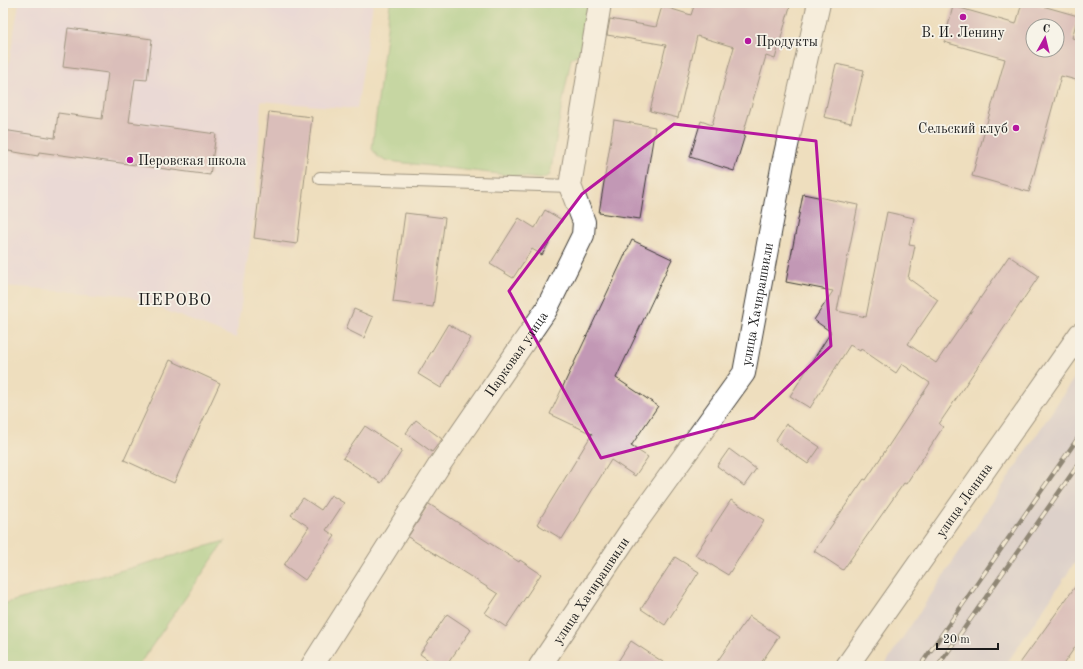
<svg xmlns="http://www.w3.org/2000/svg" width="1083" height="669" viewBox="0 0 1083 669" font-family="'Old Standard TT',serif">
<rect width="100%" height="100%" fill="#f7f3e8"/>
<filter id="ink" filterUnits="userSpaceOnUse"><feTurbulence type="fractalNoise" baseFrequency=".025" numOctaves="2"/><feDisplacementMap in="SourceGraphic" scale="8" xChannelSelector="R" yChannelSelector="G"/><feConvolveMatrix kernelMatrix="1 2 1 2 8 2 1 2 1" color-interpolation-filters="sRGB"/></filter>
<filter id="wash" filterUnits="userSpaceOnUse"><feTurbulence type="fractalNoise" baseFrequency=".012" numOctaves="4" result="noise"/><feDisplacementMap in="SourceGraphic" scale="16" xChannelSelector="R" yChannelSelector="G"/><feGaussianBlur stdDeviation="0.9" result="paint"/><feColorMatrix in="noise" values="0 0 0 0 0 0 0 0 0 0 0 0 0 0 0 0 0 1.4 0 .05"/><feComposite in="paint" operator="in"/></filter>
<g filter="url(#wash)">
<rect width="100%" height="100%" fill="#eedebe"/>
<path fill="#e5d3f1" d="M19 3H373L357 109 261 101 255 210 236 338 126 295 3 286V99Z"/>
<path fill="#c7c0d9" d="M1080 369V555L1005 666H884Z"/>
<path fill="#94cd81" stroke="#58744e" d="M390 3H589L583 50 571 59 561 110 550 175 541 179 388 161 378 157 372 149Z
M225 541 138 666H3V604Z"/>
<g id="blocks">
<path fill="#c298b5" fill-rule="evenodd" d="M695 3H791L775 59 766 56 743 134 745 135 734 171 690 157 701 121 712 125 734 47 697 36 678 118 650 111 666 45 607 35 610 19 656 27 662 6 691 15Z
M1022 3H1032L1078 16 1072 38 1080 40V81L1061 76 1029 192 972 176 1005 59 944 42 953 6 1016 24ZM1033 26H1057V50H1033Z
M68 28 152 39 147 80 135 79 129 122 216 134 210 175 39 152 38 156 3 150V130L55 138 58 113 102 119 108 73 63 67Z
M836 64 864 70 851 123 824 117Z
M269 112 312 117 297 244 254 238Z
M614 120 655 127 640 219 599 213Z
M803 194 858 205 837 311 866 317 887 212 914 218 909 245 915 246 908 278 938 300 908 344 936 363 1009 256 1039 276 939 424 943 427 906 484 904 483 843 570 814 551 864 479 866 480 930 383 902 364 896 373 861 349 860 351 850 345 810 408 790 396 831 332 814 320 833 291 786 282Z
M545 210 562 220 542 255 532 249 513 278 490 264 519 218 535 228Z
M405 213 445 218 433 307 393 302Z
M632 240 672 259 616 378 658 406 631 446 648 457 635 476 611 460 562 539 537 524 592 434 550 414Z
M354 309 373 317 364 338 346 329Z
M448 324 471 338 441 388 418 374Z
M170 360 220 383 174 483 124 460Z
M416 420 442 439 432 452 406 433Z
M786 424 820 447 808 464 775 441Z
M365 426 402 451 381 483 343 458Z
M729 449 756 469 744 486 717 466Z
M331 495 344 503 326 530 335 536 305 580 284 565 309 527 291 515 303 498 321 510Z
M731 500 764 520 728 575 695 555Z
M429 504 519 562 520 560 541 574 506 627 485 613 498 594 408 537Z
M675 557 699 572 665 625 641 609Z
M1080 580V640L1062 666H1018Z
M447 614 471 630 446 666H437L420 654Z
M749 616 779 636 759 666H714Z
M631 641 669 666H615Z"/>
</g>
</g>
<g filter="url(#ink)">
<use href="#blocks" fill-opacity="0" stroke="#3c3934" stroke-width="1"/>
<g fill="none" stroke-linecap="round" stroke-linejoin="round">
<defs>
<path id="service" d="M320 178 570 186"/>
<g id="minor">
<path id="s1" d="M312 666 440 464 546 310 583 235 584 222 570 186 600 3"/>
<path id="s2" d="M540 666 635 524 744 373 783 163 819 3"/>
</g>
<g id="tertiary">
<path id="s3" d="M847 666 1080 334"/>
</g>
</defs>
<use href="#service" stroke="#3c3934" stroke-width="14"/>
<use href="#minor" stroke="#3c3934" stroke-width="24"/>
<use href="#tertiary" stroke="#3c3934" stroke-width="24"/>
<use href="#service" stroke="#fff" stroke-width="12"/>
<use href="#minor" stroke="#fff" stroke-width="22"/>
<use href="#tertiary" stroke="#fff" stroke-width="22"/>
<defs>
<path id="rail" d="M920 666 1080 435
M938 666 1080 462"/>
</defs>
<use href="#rail" stroke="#1c1c1c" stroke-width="4.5"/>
<use href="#rail" stroke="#f7f3e8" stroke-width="3" stroke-dasharray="9" stroke-linecap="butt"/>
</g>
</g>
<path d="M0 0H1083V669H0ZM674 124 816 141 831 346 754 418 601 458 509 291 582 194Z" fill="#eedebe" fill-opacity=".55" fill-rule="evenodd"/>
<path fill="none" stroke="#b5179e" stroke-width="3" stroke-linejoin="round" d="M674 124 816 141 831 346 754 418 601 458 509 291 582 194Z"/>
<g fill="#b5179e" stroke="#f7f3e8" stroke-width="1.5">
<circle cx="963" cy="17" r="4"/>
<circle cx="748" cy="41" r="4"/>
<circle cx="1016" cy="128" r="4"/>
<circle cx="130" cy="160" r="4"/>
</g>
<g text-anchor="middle" stroke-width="3.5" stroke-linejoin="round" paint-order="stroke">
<g font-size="14" fill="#1c1c1c" stroke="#f7f3e8" text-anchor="start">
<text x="963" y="37" text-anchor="middle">В. И. Ленину</text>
<text x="756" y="46">Продукты</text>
<text x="1008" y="133" text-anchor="end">Сельский клуб</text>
<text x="138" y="165">Перовская школа</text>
</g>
<g font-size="14" fill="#1c1c1c" stroke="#f7f3e8">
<text dy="5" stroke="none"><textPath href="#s2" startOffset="427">улица Хачирашвили</textPath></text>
<text dy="5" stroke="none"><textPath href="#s1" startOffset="373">Парковая улица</textPath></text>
<text dy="5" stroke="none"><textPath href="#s3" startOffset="203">улица Ленина</textPath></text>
<text dy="5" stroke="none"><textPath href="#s2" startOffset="91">улица Хачирашвили</textPath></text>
</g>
<g font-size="16" letter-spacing="1" fill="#1c1c1c" stroke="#f7f3e8">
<text x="175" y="305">ПЕРОВО</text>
</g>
</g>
<rect width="1083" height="669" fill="none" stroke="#f7f3e8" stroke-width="16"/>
<g transform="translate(1045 38) rotate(8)"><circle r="19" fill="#f7f3e8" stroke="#9f9d96"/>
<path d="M0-3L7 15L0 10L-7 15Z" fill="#b5179e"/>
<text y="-6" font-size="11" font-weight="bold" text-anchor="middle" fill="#1c1c1c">С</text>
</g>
<path d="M937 643v6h61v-6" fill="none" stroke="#1c1c1c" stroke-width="2"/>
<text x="943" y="643" font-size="12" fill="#1c1c1c" stroke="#f7f3e8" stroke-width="3" paint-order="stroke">20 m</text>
</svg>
